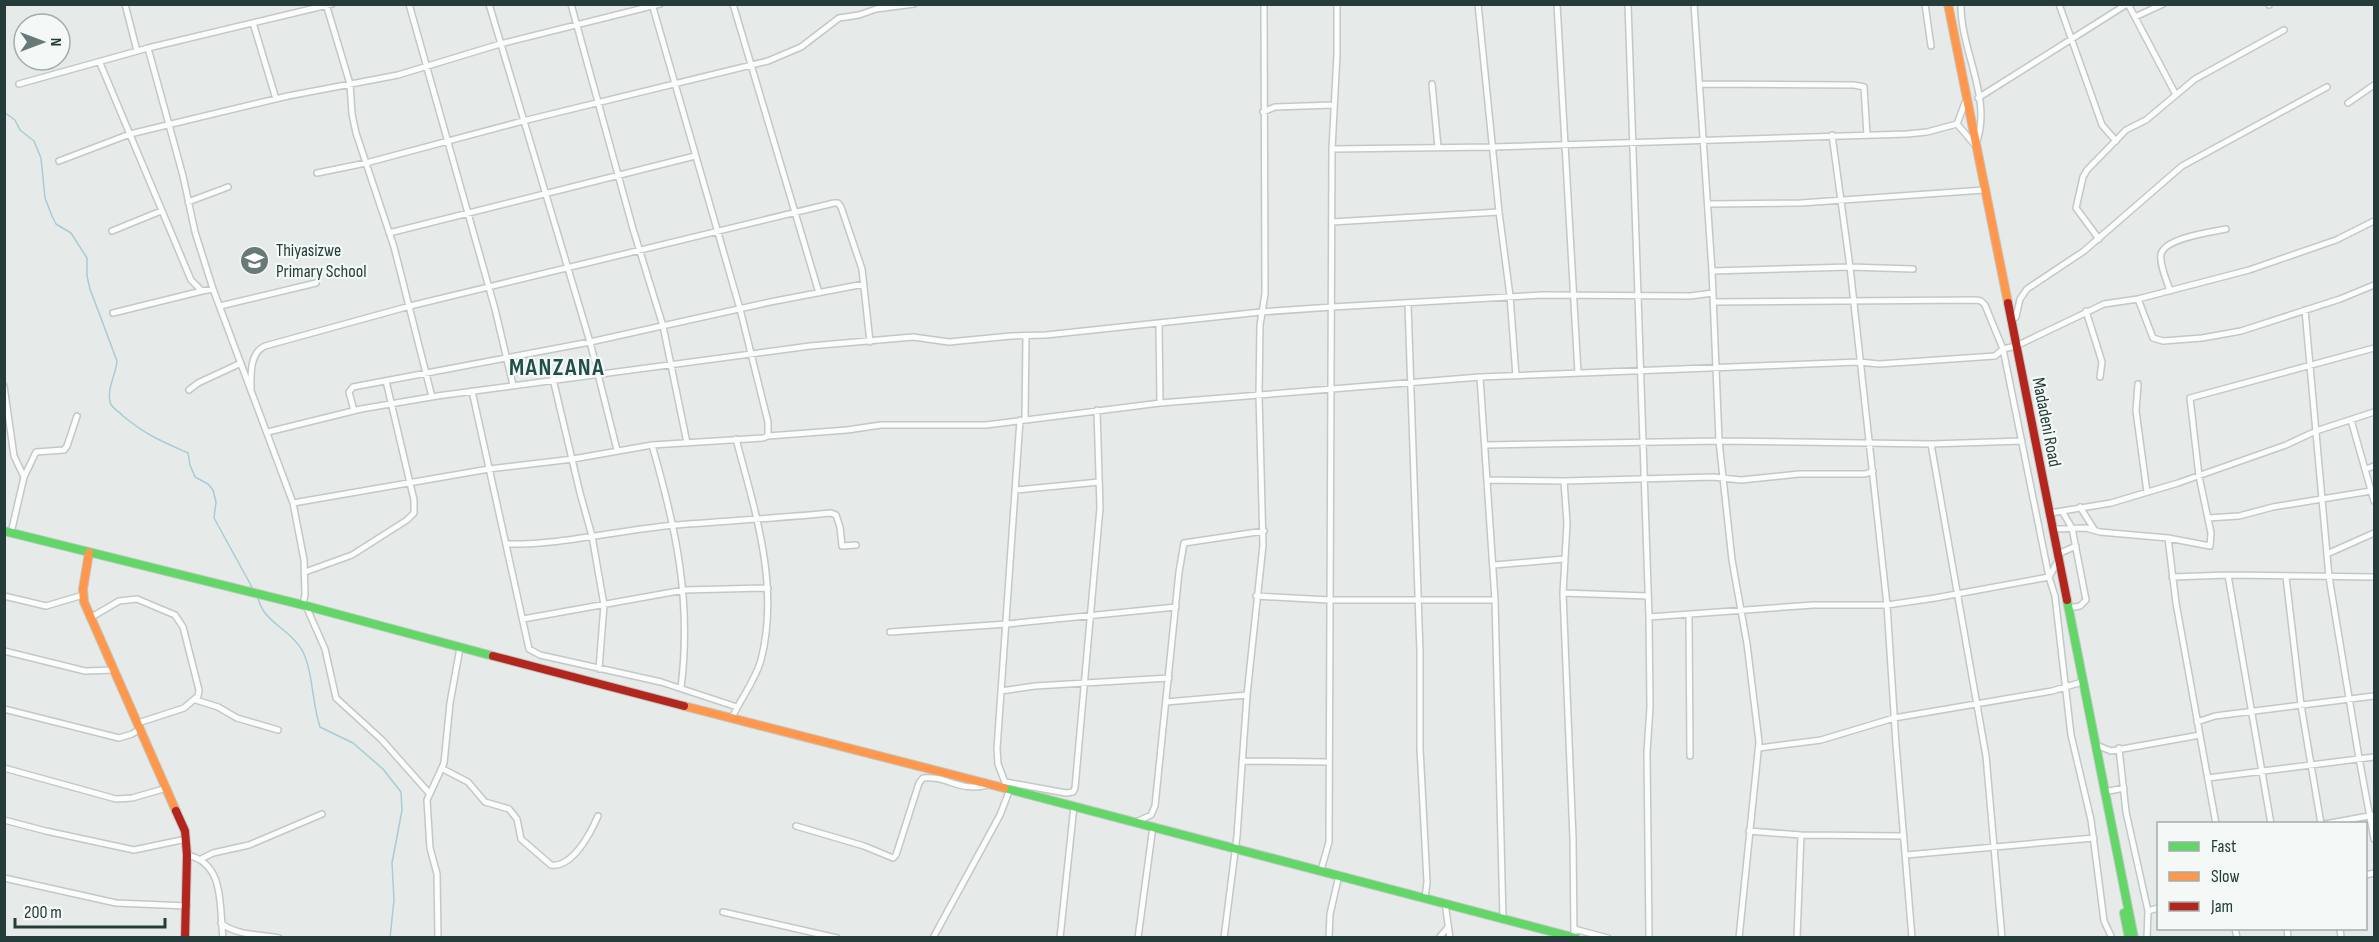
<svg xmlns="http://www.w3.org/2000/svg" width="2379" height="942" viewBox="0 0 2379 942" font-family="'Sofia Sans Condensed',sans-serif">
<rect width="100%" height="100%" fill="#e6ebe9"/>
<g fill="none" stroke-linecap="round" stroke-linejoin="round">
<path stroke="#a9cad6" stroke-width="1.5" d="M4 112 15 120 20 130 34 141 41 158 45 198 52 216 56 224 71 233 87 258V276L90 289 117 361C116 374 107 388 110 402 112 409 119 411 123 416 146 435 161 441 188 453L190 465 195 477 208 484 213 490 216 502 214 518 253 589
M257 596C259 601 261 608 265 613 275 626 293 634 302 650 313 670 312 704 320 727L353 743 383 769 401 792 402 810 392 863 394 900 390 938"/>
<defs>
<path id="street" d="M125 4 137 51
M326 4 350 84 352 114 356 133 394 247 432 397
M409 4 495 309 513 385
M489 4 590 342 617 450
M571 4 633 229 663 326 687 443
M733 4 819 293
M1478 4 1499 212 1510 296 1516 376
M1557 4 1578 373
M1628 4 1649 617 1650 707 1647 752 1649 938
M1694 4 1712 271 1719 441 1732 560 1747 644 1759 742 1739 938
M1925 4 1931 46
M1961 4C1960 49 1992 97 1977 141
M2059 4 2102 125 2116 141
M2128 4 2176 95
M2269 4V5
M2135 17 2163 4
M253 23 276 99
M100 63 191 280 202 291 213 289
M19 84 148 48
M1432 84 1438 147
M1700 84 1854 85 1864 87 1867 135
M1978 98 2127 4
M2348 103 2374 85
M1263 112 1275 107 1333 105
M1957 124 1975 145
M1957 124 1966 100
M1832 135 1850 267 1887 605 1896 744 1912 938
M1332 149 1493 147 1907 134 1927 132 1957 124
M59 161 130 134 288 96 398 75 500 44 660 4
M317 173 366 163 523 121 768 61 801 47 839 18 859 15 876 9 914 4
M188 202 228 187
M1708 204 1801 203 1984 190
M1332 222 1499 212
M112 231 161 211
M389 233 695 156
M2099 239 2076 208 2083 177 2087 170 2126 130 2146 120 2195 79 2284 30
M1712 271 1850 267 1913 269
M2170 291C2167 281 2159 264 2161 254 2165 238 2212 232 2226 229
M2138 299 2153 338 2163 341 2202 338 2241 331 2340 299 2374 285
M1713 302 1976 300 1981 301 1985 305 2003 349 2049 577 2055 596 2071 735 2091 820 2104 921 2112 938
M1408 304 1420 652V748L1427 882 1425 898
M220 306 316 283
M2305 310 2329 577 2359 758 2374 839
M2086 311 2102 362 2100 377
M113 313 202 291
M2011 321 2016 317 2020 299 2027 289 2084 251 2182 166 2327 87
M1159 323 1160 403
M1480 377 1495 600 1503 919
M553 379 580 493 592 536 604 605 599 669
M2138 384 2136 411 2147 492
M4 386 14 456 24 477 11 533
M189 390 198 383 241 363
M251 391C251 376 249 353 265 346L410 306 834 203H838L841 207 862 269 870 342
M472 391 529 649 540 655 661 682 737 707
M354 411 349 392 353 387 590 342 770 302 864 284
M1025 418 1026 336
M2351 420 2374 501
M268 432 361 409 437 396 810 346 913 337 949 342 1011 336 1046 335 1261 312 1332 307 1543 295 1690 296 1713 293
M768 436 847 430 881 425H986L1160 403 1480 377 1859 362 1879 364 1995 356 2003 349 2016 346 2104 304 2138 299 2249 270 2336 240 2374 221
M1931 444 1986 756 2002 938
M652 445C676 528 692 601 681 688
M1485 445 1719 441 1931 444 2022 441
M2366 469 2374 466
M24 477 36 452 64 450 67 446 77 416
M1487 480 1564 481 1713 477 1741 480 1799 474H1865L1873 471
M1564 481 1567 523 1563 593 1573 838 1574 937
M1015 490 1099 482
M293 503 489 469 573 459 652 445 763 438 768 436V422L740 309 652 4
M2080 507 2094 529
M2062 511 2072 528 2086 600 2080 606 2068 608
M2050 513 2111 503 2178 483 2286 445 2316 431 2374 412
M2208 518 2239 516 2273 507 2371 491
M2052 529 2086 528 2100 532 2168 538 2210 546 2211 533 2199 476 2190 398 2374 348
M2168 538 2176 603 2216 824
M506 544C563 545 618 530 675 525 727 521 779 518 831 513L836 515 840 527 842 546 856 545
M2058 554 2076 546
M2327 554 2374 533
M1494 565 1564 559
M305 572 352 555 407 520 414 513V500L386 381
M2228 575 2271 824
M2172 577 2228 575 2374 577
M2286 577 2301 705 2321 824
M1563 593 1648 596
M4 596 46 606 83 595
M1256 596 1329 600H1495
M303 605 305 594 304 560 293 503 213 289 195 232 183 176 148 48 332 4
M306 606 325 649 336 698 382 740 429 793
M1689 616 1690 756
M1649 617 1813 605H1887L1935 598 2049 577 2059 559
M90 618 119 601 137 599 175 615 183 627 199 690 198 696 184 708 138 723
M523 619 684 590 768 588
M890 632 1007 624 1176 607
M4 651 85 671 114 670
M1001 691 1035 686 1169 678
M196 700 218 707 237 718 278 730
M1166 702 1247 695
M4 709 119 738 132 734 140 729
M732 718C741 698 755 681 761 660 780 586 755 511 736 439
M2197 722 2215 716 2374 696
M2096 745 2111 751 2200 735
M1759 748 1821 740 1894 718 2052 691 2082 682
M2119 748 2126 812 2148 911 2147 938
M1242 761 1328 762
M4 768 116 799 132 798 167 788
M443 769 468 782 485 802 509 809 517 819 521 839 551 865C573 868 591 832 598 816
M2208 778 2374 757
M1006 782 1066 793 1073 792 1075 788 1100 508 1097 410
M1006 785 998 764 997 749 1020 420
M2104 792 2124 788
M4 820 46 831 134 850 186 839
M1136 822 1151 815 1155 806 1179 572 1184 543 1264 531
M2325 824 2374 815
M796 826 864 846 893 858 896 855 919 783 923 778C946 775 961 793 988 785
M1749 831 1801 835 1904 836
M187 855C226 863 219 908 223 938
M1906 855 2094 838
M201 859 213 853 249 845 322 814
M1321 870 1329 842 1332 149 1337 54V4
M2366 875 2374 873
M4 878 116 903 187 906
M1445 903 1450 938
M2148 911 2158 908
M723 912 837 938
M221 923C237 936 259 934 279 938
M2235 928 2237 938
M2287 928 2288 938
M2340 928 2341 938
M1574 929 1608 938
M438 938 437 874 430 848 427 800 444 763 450 703 460 648
M933 938 1000 815 1010 789
M1060 938 1074 806
M1138 938 1153 826
M1224 938 1237 836 1247 695 1263 545 1259 395 1260 325 1265 294 1264 4
M1329 938 1330 914 1339 875
M1439 938 1448 927
M1797 938 1801 835"/>
<path id="fast" d="M4 531 303 605 493 656
M2067 600 2134 938
M1004 788 1576 938
M2124 913 2129 938"/>
<path id="slow" d="M1948 4 2008 303
M89 553 83 589 84 602 176 811
M684 706 1004 788"/>
<path id="jam" d="M2008 303 2067 600
M493 656 684 706
M176 811 185 831 187 855 185 938"/>
</defs>
<use href="#street" stroke="#c3c8c6" stroke-width="8"/>
<use href="#fast" stroke="#c2c8c6" stroke-width="10"/>
<use href="#slow" stroke="#c2c8c6" stroke-width="10"/>
<use href="#jam" stroke="#c2c8c6" stroke-width="10"/>
<use href="#street" stroke="#fbfcfc" stroke-width="5"/>
<use href="#fast" stroke="#63d668" stroke-width="8"/>
<use href="#slow" stroke="#ff974d" stroke-width="8"/>
<use href="#jam" stroke="#b3261e" stroke-width="8"/>
</g>
<defs>
<symbol id="school-disc" viewBox="-11 -11 22 22"><circle r="9.5" fill="#687a77" stroke="#f4f9f7"/><path d="M0-5L7-2L0 1L-7-2ZM-4 1L0 2.5L4 1V4Q0 6-4 4Z" fill="#fff"/></symbol>
</defs>
<g fill-rule="evenodd">
<use href="#school-disc" x="238" y="244" width="33" height="33"/>
</g>
<g text-anchor="middle" stroke-width="4.5" stroke-linejoin="round" paint-order="stroke">
<g font-size="18" fill="#243d3a" stroke="#f4f9f7" text-anchor="start">
<text x="276" y="256">Thiyasizwe<tspan x="276" dy="21">Primary School</tspan></text>
</g>
<g font-size="18" fill="#243d3a" stroke="#f4f9f7">
<text transform="translate(2047 422) rotate(79)" y="6">Madadeni Road</text>
</g>
<g font-size="24" font-weight="bold" letter-spacing="1.5" fill="#214e49" stroke="#f4f9f7">
<text x="557" y="375">MANZANA</text>
</g>
</g>
<rect width="2379" height="942" fill="none" stroke="#243d3a" stroke-width="12"/>
<rect x="2157" y="822" width="210" height="108" fill="#f4f9f7" stroke="#a1aeab" stroke-width="1.5"/>
<rect x="2169" y="842" width="30" height="9" fill="#63d668" stroke="#a1aeab" stroke-width="1.5"/>
<text x="2211" y="852" font-size="18" fill="#243d3a">Fast</text>
<rect x="2169" y="872" width="30" height="9" fill="#ff974d" stroke="#a1aeab" stroke-width="1.5"/>
<text x="2211" y="882" font-size="18" fill="#243d3a">Slow</text>
<rect x="2169" y="902" width="30" height="9" fill="#b3261e" stroke="#a1aeab" stroke-width="1.5"/>
<text x="2211" y="912" font-size="18" fill="#243d3a">Jam</text>
<g transform="translate(42 42) rotate(90)"><circle r="28" fill="#f4f9f7" stroke="#a1aeab" stroke-width="1.5"/>
<path d="M0-4.5L10 22L0 15L-10 22Z" fill="#687a77"/>
<text y="-9" font-size="16" font-weight="bold" text-anchor="middle" fill="#243d3a">N</text>
</g>
<path d="M15 918v9h150v-9" fill="none" stroke="#243d3a" stroke-width="3"/>
<text x="24" y="918" font-size="18" fill="#243d3a" stroke="#f4f9f7" stroke-width="4.5" paint-order="stroke">200 m</text>
</svg>
